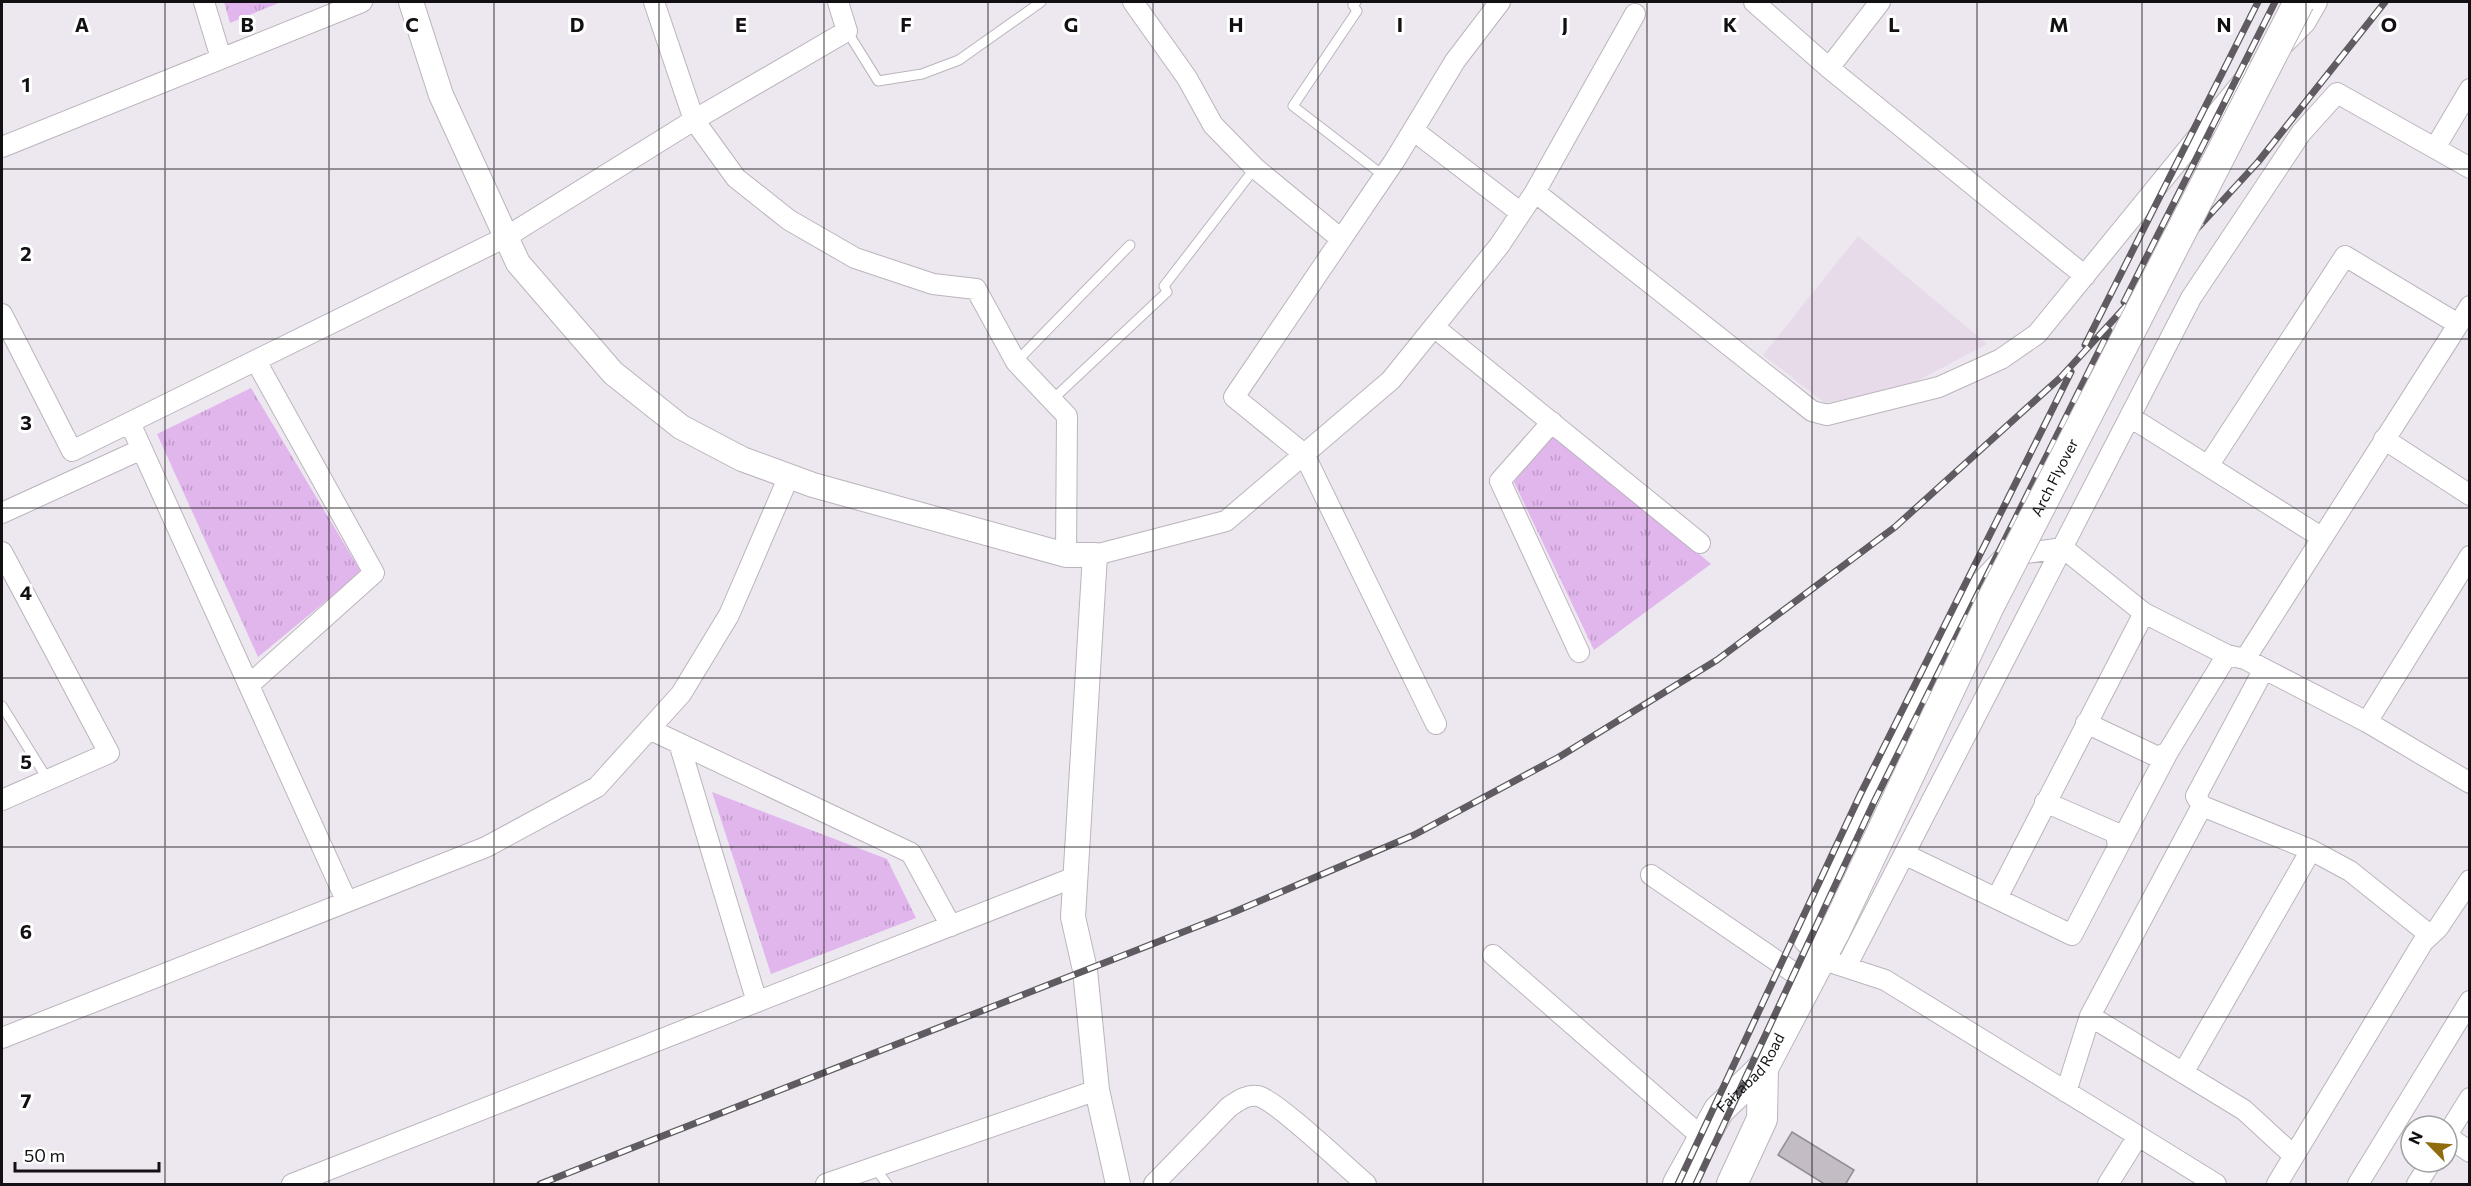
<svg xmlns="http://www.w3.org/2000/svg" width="2471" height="1186" viewBox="0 0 2471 1186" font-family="Commissioner,sans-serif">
<defs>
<pattern id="park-tufts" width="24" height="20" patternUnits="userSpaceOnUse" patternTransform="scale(1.5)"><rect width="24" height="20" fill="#e1b6ed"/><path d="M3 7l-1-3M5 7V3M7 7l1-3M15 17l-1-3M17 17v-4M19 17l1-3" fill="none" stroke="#c09bca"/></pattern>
</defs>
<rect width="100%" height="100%" fill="#ede7ef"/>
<path fill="#e7dbea" d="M1858 236 1987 344 1906 387 1825 403 1763 355Z"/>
<path fill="url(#park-tufts)" d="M224 2H281L230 23Z
M251 388 361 572 258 657 157 434Z
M1556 432 1711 564 1594 650 1514 482Z
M712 792 887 859 916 918 771 974Z"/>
<path fill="#c3bcc5" stroke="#938d95" stroke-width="1.5" d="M1792 1132 1854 1170 1845 1185H1826L1778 1155Z"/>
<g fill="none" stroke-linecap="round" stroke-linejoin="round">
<defs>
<path id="service" d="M1356 2 1353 5 1357 11 1293 106 1384 176
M847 31 878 81 922 74 959 60 1041 2
M1016 362 1130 245
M1052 400 1167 292 1164 286 1255 168
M2 706 48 780
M875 1168 887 1184"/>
<path id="minor" d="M204 2 221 58
M654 2 694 120 736 178 789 220 855 258 933 284 976 289 1016 362 1067 416 1066 555
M1133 2 1187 78 1213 125 1255 168 1341 239
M1754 2 1829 68 2085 276
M2286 42 2305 23 2317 2
M1829 68 1880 2
M1413 130 1521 213
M2 147 362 2
M2435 148 2470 89
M1535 192 1812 411 1827 415 1939 387 2001 359 2037 334 2244 80 2255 70
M2 314 72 451 506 237 694 120 847 31 838 2
M1434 327 1700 543
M2130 417 2321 537
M1552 422 1500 481 1579 652
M130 423 347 902
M2384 439 2470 495
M2208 466 2345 256 2458 324
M2 513 142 449
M2 552 109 753 2 800
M1095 555 1226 521 1391 380 1499 246 1535 192 1635 14
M2245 659 2470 306
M2264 669 2196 796 2202 806 2311 850 2350 871 2430 935
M249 685 374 573 256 361
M2367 722 2470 556
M2086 723 2158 757 2168 752 2227 655
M1436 724 1304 454 1234 397 1395 160 1455 61 1500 2
M649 729 911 853 951 926
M679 743 757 1002
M2118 847 2168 752
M1904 854 2072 935 2118 847 2116 833 2045 802
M1651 875 1809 983
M1997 898 2144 613
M1493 955 1703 1138
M1846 967 2191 298 2301 133 2337 93 2470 168
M2090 1016 2244 1110 2294 1156
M2 1038 486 847 597 787 681 694 729 615 789 476
M2183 1073 2311 850
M2066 1092 2090 1016 2202 806
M2447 1135 2470 1098
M2447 1136 2470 1152
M292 1184 1075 877
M826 1184 1097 1090
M1154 1184 1229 1107C1238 1101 1247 1094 1258 1096 1276 1100 1348 1169 1366 1184
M2108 1184 2138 1136
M2216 1184 1885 980 1821 959 1804 941 1978 585 2005 556 2063 548 2144 613 2227 655 2245 659 2367 722 2470 783
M2277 1184 2423 942 2438 928 2470 880
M2358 1184 2470 1001
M2417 1184 2431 1162"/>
<path id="tertiary" d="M411 2 441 95 518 263 613 373 681 427 742 459 813 485 1066 555H1095L1073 917 1085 970 1097 1090 1118 1184"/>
<g id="primary">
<path id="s1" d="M1678 1184 1719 1110 1763 1068 1835 931"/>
<path d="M1732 1184 1762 1119 1763 1068"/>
</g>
</defs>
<use href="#service" stroke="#bbb4bc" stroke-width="11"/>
<use href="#minor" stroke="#bbb4bc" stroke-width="22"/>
<use href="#tertiary" stroke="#bbb4bc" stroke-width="26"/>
<use href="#primary" stroke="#bbb4bc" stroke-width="32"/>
<use href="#service" stroke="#fff" stroke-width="9"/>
<use href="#minor" stroke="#fff" stroke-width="20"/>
<use href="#tertiary" stroke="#fff" stroke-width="24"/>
<use href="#primary" stroke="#fff" stroke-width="30"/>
<defs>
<path id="rail" d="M2124 302 2275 2
M2085 345 2258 2
M540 1184 1234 912 1414 835 1559 757 1717 660 1895 527 2061 377 2258 162 2385 2
M1678 1184 1860 795 2071 372
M1696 1184 1874 802 2109 331"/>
</defs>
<use href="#rail" stroke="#5f5b60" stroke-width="7"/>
<use href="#rail" stroke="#fff" stroke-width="4.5" stroke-dasharray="14" stroke-linecap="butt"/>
<defs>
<g id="primary-bridge">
<path id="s2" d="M1835 931 1989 606 2299 2"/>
</g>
</defs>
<use href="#primary-bridge" stroke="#bbb4bc" stroke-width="32" stroke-linecap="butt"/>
<use href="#primary-bridge" stroke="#fff" stroke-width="30"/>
</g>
<path fill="none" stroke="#121013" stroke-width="1.5" stroke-opacity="0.55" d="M165 2V1184M329 2V1184M494 2V1184M659 2V1184M824 2V1184M988 2V1184M1153 2V1184M1318 2V1184M1483 2V1184M1647 2V1184M1812 2V1184M1977 2V1184M2142 2V1184M2306 2V1184M2 169H2470M2 339H2470M2 508H2470M2 678H2470M2 847H2470M2 1017H2470"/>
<g text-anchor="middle" stroke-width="6" stroke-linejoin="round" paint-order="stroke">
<g font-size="15" fill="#121013" stroke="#fff">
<text dy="5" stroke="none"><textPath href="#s2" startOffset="504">Arch Flyover</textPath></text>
<text dy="5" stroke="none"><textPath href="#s1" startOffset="134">Faizabad Road</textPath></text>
</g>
</g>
<g font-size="20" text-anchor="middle" font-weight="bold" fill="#121013" stroke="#fff" stroke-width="6" stroke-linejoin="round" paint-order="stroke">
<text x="82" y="32">A</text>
<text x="247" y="32">B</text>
<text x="412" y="32">C</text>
<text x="577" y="32">D</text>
<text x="741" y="32">E</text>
<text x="906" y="32">F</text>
<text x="1071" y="32">G</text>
<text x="1236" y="32">H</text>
<text x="1400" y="32">I</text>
<text x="1565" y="32">J</text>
<text x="1730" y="32">K</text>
<text x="1894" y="32">L</text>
<text x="2059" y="32">M</text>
<text x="2224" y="32">N</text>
<text x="2389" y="32">O</text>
<text x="26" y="92">1</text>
<text x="26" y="261">2</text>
<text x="26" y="430">3</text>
<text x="26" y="600">4</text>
<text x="26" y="769">5</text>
<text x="26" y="939">6</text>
<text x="26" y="1108">7</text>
</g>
<rect width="2471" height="1186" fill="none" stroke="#121013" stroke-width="6"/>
<g transform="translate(2429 1144) rotate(295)"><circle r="28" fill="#ffffff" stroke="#a09fa1" stroke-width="1.5"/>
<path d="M0-4.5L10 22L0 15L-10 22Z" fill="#8e6c0f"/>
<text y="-9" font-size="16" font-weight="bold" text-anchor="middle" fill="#121013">N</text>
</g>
<path d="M15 1162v9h144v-9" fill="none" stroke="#121013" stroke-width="3"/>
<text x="24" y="1162" font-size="18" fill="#121013" stroke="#ffffff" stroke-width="4.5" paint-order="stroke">50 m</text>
</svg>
